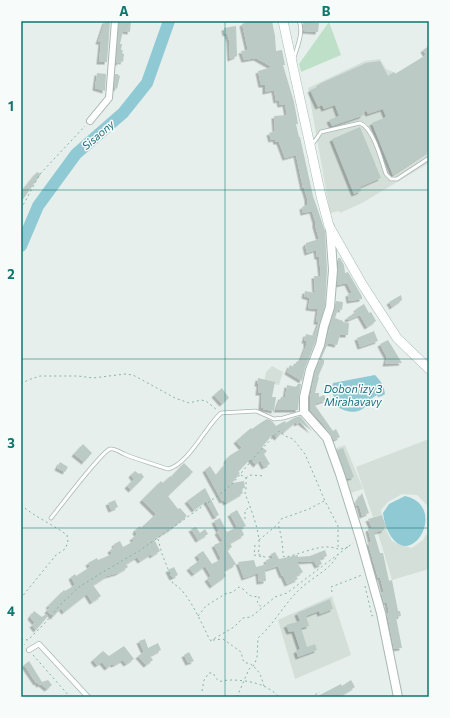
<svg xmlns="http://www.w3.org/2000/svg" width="450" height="718" viewBox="0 0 450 718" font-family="Commissioner,sans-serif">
<defs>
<filter id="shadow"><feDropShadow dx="-2.5" dy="2.5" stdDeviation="0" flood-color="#0004"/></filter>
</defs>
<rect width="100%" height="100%" fill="#e6efeb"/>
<path fill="#d4dfda" d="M380 59 386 69 396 73 429 128V163L362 203 340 213 339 211 330 213 308 88 365 61Z
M272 366 283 372 279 385 264 382 266 372Z
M429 439V510L426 504 417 495 402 494 388 502 381 510 382 515 373 517 356 467Z
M345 445 363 489 351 493 334 449Z
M385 528 392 541 396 543 412 548 423 540 429 531V569L392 580 377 530Z
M332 596 351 655 295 679 278 620Z"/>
<path fill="#bfe0c8" d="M329 22 341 55 301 72 299 64Z"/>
<path fill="#8ec9d4" d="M375 375C381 381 384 386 385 394L382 396 378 397 377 395C372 397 370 402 366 406 357 415 347 412 337 407 335 396 330 394 333 383Z
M405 496C450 506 410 576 388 531 385 526 384 519 383 513L389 504Z"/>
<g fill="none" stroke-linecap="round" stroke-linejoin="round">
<path stroke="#8ec9d4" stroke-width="12" d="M21 246 38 206 76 154 123 113 147 83 169 21"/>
</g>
<path fill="#bbcac4" filter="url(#shadow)" d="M105 21H110L107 62H99L101 42H98Z
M119 21H131L130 32 123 31 120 44H122L121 50H123L122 53 124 54 123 62 120 61 119 63H116Z
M248 21H272L275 36 276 51 282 50 285 65H283L294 102 298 124H296L299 137H300L313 196 325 231 327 270 325 306 315 343 305 368 302 381 287 372 290 365 294 367 297 361 300 362 306 346V341H304L306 334 314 336 319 322H316L318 309 308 308 310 298 304 296 305 291 315 293 314 276H321L319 257H317L316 250 307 253 305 245 306 244V243L319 239 315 225V221L312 211 303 213 302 207 307 205V198L304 188H303L296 155 285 158 279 142H276L275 139 271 140 269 133 275 131 274 116 287 115 285 104 280 105 279 100 276 101 274 90 265 92V85H261L258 71 272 67 256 58 244 60 241 51 248 50 242 24Z
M303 22 319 23 318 32 304 31Z
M236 26 237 56 230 59 229 40 227 33 225 34 224 28Z
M429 46V151L393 175 372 123 386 117 383 109 368 114 366 110 362 116 332 126 329 120 339 116 335 105 324 109 322 105 318 107 310 90 320 86 319 84 366 63 380 61 388 76 394 72 395 74 426 55 423 50Z
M97 73 106 74 105 91 95 88Z
M115 74H118V75L120 76 117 89 114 87Z
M360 127 381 178 360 187 361 191 354 194 332 139Z
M37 172 41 174 21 202V192Z
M338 258H340L344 265 345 273 348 272 360 293 362 297V299L349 301 348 294 352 293 347 283 337 285 338 270Z
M401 295 402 300 392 307 389 302Z
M336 301 343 302 342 310 338 309 335 318 343 321V322L349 323 348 335H340L337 345 328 343 321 359 324 360V363L318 377H319L315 393H319V397L324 395 326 400 314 404 333 431 336 429 340 437 334 440 331 435 322 423 310 410V398L315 372 325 346Z
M364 304 369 313 371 312 376 321 367 327 360 315 348 320 347 318 357 311 356 309Z
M374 331 378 341 360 347 357 338Z
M388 340 402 363 385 364 387 357 383 350 380 344Z
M258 378 275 382 272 397H276L274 411 263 409V408H261L262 393H258L259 384H257Z
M298 384H301L299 397 298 410H276L281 397H285L287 385 296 387Z
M222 388 229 398 222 404 214 395Z
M300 416 312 431 300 422 297 424 296 422 284 432 283 431 277 438 273 434 262 447 267 451 264 454 270 464 264 467 260 460 256 465 250 459 238 472 240 473 232 483 244 481 245 488 241 489 243 493 226 503 224 500 222 501 205 470 210 466 216 475 227 462 226 461 229 456 242 448 236 441 251 428 252 429 262 422 267 419 272 421 276 426 285 421 286 423 294 418Z
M83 444 92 453 84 462 74 454Z
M343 448 354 477 347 479 337 450Z
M60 462 68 467 65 472 57 468Z
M184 463 193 472 168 496 178 509 180 508 187 516 171 529 154 539 160 551 152 556 151 554 140 561 137 557 126 564 128 567 118 573 107 576 93 585 101 596 92 602 87 594 64 612 61 608 53 617 47 611 50 607 48 606 64 590 65 591 75 585 71 577 75 574 76 576 90 567 88 563 97 558 98 560 112 554 110 550 115 547 114 544 120 541 123 547 134 541 132 538 137 535 135 531 136 530V529L140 526 141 528 156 514 142 500 161 481 163 483 170 476 171 477Z
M135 471 139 474 141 473 144 477 131 490 127 486 134 479 131 475Z
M205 488 219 515 215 517 206 501 194 510 187 501Z
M362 493 369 513 362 516 359 505 356 506 355 504Z
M115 500 118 507 111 510 108 503Z
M237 510 246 526 241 528 244 535 230 543 232 547 227 550 236 564 224 571 226 576 212 586 207 579 211 576 205 566 194 574 189 568 200 560 197 555 203 551 212 564 221 559 214 545 223 541 217 532 219 531 214 521 220 518 227 532 237 527 230 514Z
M382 515 386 527 384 528V530L374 533 380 553H383L389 581 392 580 398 611H400L401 616 396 617 402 648 394 649 387 613H389L387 602 384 603 381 592H384L380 577 378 578 368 543 371 542 368 529 372 528 368 519Z
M196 527 200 533 205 529 208 534 198 540 191 529Z
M325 550 327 556 322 558V560H320L322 564 317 566 314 561 297 562 303 572 296 576 298 579 287 584 283 575 282 576 278 566 265 570 266 581 259 582 258 573 244 578 238 562 254 560 256 567 267 564 266 560 273 558 271 554 275 552 279 559 298 555V557L310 556Z
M174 567 178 575 172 578 168 570Z
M330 599 333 609 320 614 319 611 306 616 309 626 301 628 307 647 315 644 317 650 298 657 296 651 300 649 294 631 289 632 286 625 300 621 297 613Z
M34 611 42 617 46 614 48 616 36 630 32 625 35 623 30 617Z
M145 639 148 648 158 643 161 650 150 656 153 660 146 665 138 656 144 652 139 641Z
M124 646 134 659 126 664 123 660 114 665 112 664 107 668 102 662 97 665 93 660 103 651 109 656Z
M189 652 194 661 188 663 184 655Z
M29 661 42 682 48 680 52 685 47 689 41 684 39 685 37 682 36 683 24 665Z
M351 680 355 687 338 697H316L341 684 342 686Z"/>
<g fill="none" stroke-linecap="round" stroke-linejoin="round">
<defs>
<path id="service" d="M294 58C297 47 304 32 299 21
M312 145 321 132 360 123C374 129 381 160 386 174L391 179H397L429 158
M51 518C60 507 101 452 110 449 114 448 120 452 124 454 138 460 154 464 168 469 188 465 206 426 221 413L256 411 274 419 283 418 304 412"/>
<path id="pedestrian" d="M29 650 39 644 88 697"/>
<path id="minor" d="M90 121 109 98 115 21"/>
<path id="tertiary" d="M330 227 333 270 330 307 324 326 320 345 310 370 304 397V412L327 438 340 474 360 538 381 613 398 697"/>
<path id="secondary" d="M283 21 321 196 329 226 362 284 397 338 429 369"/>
</defs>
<use href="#service" stroke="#a8b8b2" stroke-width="4.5"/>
<use href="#pedestrian" stroke="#a8b8b2" stroke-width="6"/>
<use href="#minor" stroke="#a8b8b2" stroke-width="8"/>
<use href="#tertiary" stroke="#a8b8b2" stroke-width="10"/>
<use href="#secondary" stroke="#a4bbb3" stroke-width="10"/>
<path stroke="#86b3a5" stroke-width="1" stroke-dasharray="2 3" stroke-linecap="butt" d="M21 209 40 174 85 126
M21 384 28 380 40 376H78L93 378 125 374 133 375 175 398 189 403 201 400 206 401 217 410
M241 475 246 478V490L245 493C251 510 263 537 258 554L267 558
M246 478 250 475 265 476
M324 501 309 509 281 519 278 524C281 534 283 545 283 556L285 557C298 555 316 546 329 547 340 548 335 551 348 547
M21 505C35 517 52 524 67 535L68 542 65 549 56 555 21 598
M245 519V511L250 506
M158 539 162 554 172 579 173 584C187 588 203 627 210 640
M259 540 277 525
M255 545 254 555 264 557
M365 586 372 616 374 615
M332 592 331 587 362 575
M198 616 206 606 225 594 233 592 239 587C248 590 247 599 259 596V600L257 602 262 608
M21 639 28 640 45 623 61 604 79 587 103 572 139 551 223 492 233 483 256 455 279 431 285 436 293 439 305 454 325 501 338 526V550
M213 640 223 639 241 652 243 660 245 663H250C252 666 255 667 257 670 261 674 262 680 264 686
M21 641 25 645
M210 641 234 627 243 618 251 617 275 597 287 593 353 543
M33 655 70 697
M202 691 204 680 209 673H213C215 676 216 679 219 681 222 682 225 680 229 680 247 680 266 683 279 697
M237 697 249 669 254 665 257 658 258 638C274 624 284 604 300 589 312 577 331 570 338 554
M311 697 320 692"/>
<use href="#service" stroke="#fff" stroke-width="3"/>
<use href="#pedestrian" stroke="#fff" stroke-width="4.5"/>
<use href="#minor" stroke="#fff" stroke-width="6"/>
<use href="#tertiary" stroke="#fff" stroke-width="8"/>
<use href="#secondary" stroke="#fff" stroke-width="9"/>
</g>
<path fill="none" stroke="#0f766e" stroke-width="1" stroke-opacity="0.55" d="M225 21V697M21 190H429M21 359H429M21 528H429"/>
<g text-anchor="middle" stroke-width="3" stroke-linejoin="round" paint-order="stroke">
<g font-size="11" font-style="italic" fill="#1c6f80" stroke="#f7fbf9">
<text transform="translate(98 135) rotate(-41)" y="4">Sisaony</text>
<text x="353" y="393">Dobon'izy 3<tspan x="353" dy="13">Mirahavavy</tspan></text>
</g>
</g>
<rect width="450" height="718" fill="none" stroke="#f7fbf9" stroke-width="44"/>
<rect x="22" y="22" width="406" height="674" fill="none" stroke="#0f766e" stroke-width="1.5"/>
<g font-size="13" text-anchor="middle" font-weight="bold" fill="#0f766e">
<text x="124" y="16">A</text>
<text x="326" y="16">B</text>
<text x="11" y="111">1</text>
<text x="11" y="279">2</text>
<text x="11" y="448">3</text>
<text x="11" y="616">4</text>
</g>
</svg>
